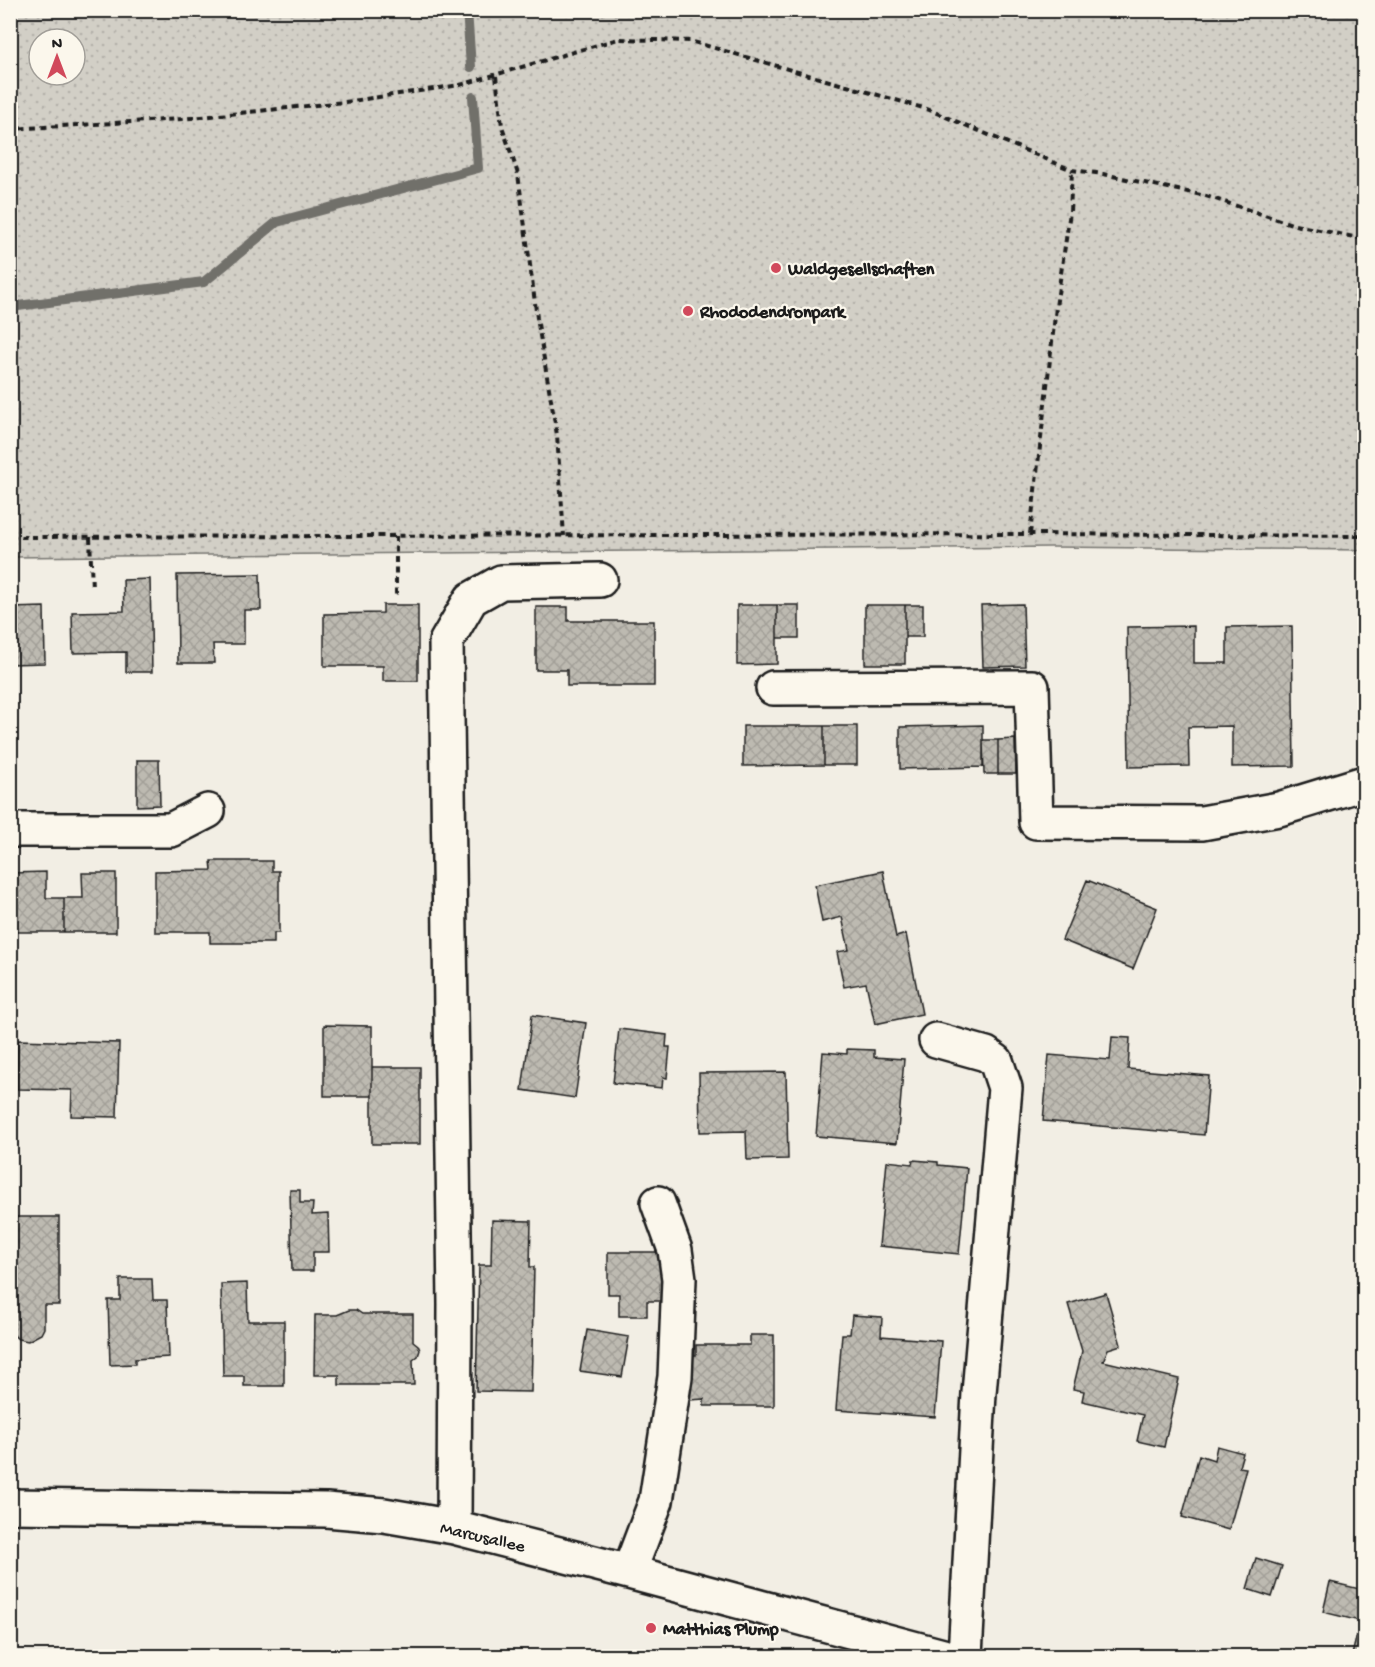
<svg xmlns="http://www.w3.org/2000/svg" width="1375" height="1667" viewBox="0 0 1375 1667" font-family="'Gochi Hand',sans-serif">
<defs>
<pattern id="park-dots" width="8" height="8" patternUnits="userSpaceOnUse" patternTransform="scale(1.5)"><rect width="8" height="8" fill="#d2cfc6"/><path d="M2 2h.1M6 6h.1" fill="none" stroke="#b4b1aa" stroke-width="1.8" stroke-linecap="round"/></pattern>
<pattern id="building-cross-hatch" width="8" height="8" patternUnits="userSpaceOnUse" patternTransform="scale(1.5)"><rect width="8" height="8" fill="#bdbab1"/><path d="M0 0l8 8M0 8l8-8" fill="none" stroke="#a29f98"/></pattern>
</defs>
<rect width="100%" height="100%" fill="#f2eee4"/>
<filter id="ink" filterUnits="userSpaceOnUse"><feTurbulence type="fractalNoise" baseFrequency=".0167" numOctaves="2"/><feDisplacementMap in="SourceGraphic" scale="12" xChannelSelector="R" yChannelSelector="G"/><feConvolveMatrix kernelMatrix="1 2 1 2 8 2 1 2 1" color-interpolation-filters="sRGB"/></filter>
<g filter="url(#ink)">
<path fill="url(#park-dots)" stroke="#777671" stroke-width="1.5" fill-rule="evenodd" d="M10 11H1364V550L1051 547 11 557ZM39 39H75V75H39Z"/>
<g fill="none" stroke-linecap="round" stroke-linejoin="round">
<path stroke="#716f6b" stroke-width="10" d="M467 10 471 67
M10 307 204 282 277 222 478 168 473 97"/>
</g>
<path fill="url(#building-cross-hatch)" stroke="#1c1c1c" stroke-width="1.5" d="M260 574 261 610H244V644H213L214 663H178L177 575Z
M150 579 152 672H126V652L73 653 72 612 124 611 123 580Z
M1023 604 1025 666 983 667 981 605Z
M383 605H418V681H383V666H324V614L383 613Z
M737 605H777V664L737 665Z
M777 605H799V638H777Z
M865 605H905V664H865Z
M905 605H923V637H905Z
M44 607 45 663 10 664V608Z
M536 607H568V621H654V686H567V670H536Z
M1194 626V663H1227V627L1292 626 1294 766 1232 767V726L1188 727 1189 766 1129 767 1127 627Z
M983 725V767L900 769V727Z
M743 726H824V765L743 766Z
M824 726H857V765H824Z
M1015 739 1016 774H998V740Z
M983 740H998V774H984Z
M137 760H159L160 805 137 806Z
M211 861H272V871H279V933H274V943H210V932H155V871L212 870Z
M883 871 896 937 906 934 922 1014 875 1024 866 983 844 987 837 952 849 950 842 917 822 922 815 885Z
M46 872V898H64V932H10V873Z
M82 873H116V932H64V898H83Z
M1087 880 1157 908 1133 969 1062 940Z
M532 1015 586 1023 575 1098 522 1090Z
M324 1025 372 1026V1096H324Z
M619 1029 667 1035 666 1047H670L667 1078 663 1077 662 1088 613 1083Z
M1112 1037 1130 1038 1128 1069 1209 1076 1204 1135 1043 1121 1049 1055 1110 1060Z
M18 1040 119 1043 117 1117 71 1116 72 1090 17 1089Z
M847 1049 874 1050V1057L904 1059 897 1143 816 1136 823 1052 847 1054Z
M372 1067H420V1144H372Z
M786 1072 788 1159 747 1160 746 1131 700 1132 699 1073Z
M913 1160 938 1162V1165L967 1168 959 1254 879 1246 887 1161 912 1164Z
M290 1190H300V1203H313L312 1215 328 1214 329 1252H313V1271H292Z
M11 1217H59V1305H44V1328L41 1334 28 1341 18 1339 10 1332Z
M492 1220 531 1221 530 1267H534L531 1392 476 1391 479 1265H491Z
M608 1252H664V1301H647V1316H619V1294H608Z
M120 1279H152L153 1300H167L169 1357 135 1359V1364L110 1365 108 1300H120Z
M247 1283 248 1321H284V1386H244V1376H223L221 1284Z
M1106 1293 1121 1345 1108 1349 1103 1361 1179 1379 1164 1447 1137 1441 1143 1415 1082 1401 1084 1391 1073 1389 1082 1351 1068 1304Z
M349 1310H356L362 1314H413V1341L418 1345 420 1350 418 1356 413 1360 414 1385H339V1375H314L315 1315H337Z
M852 1315 882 1317 881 1336 941 1341 935 1417 836 1410 842 1334H850Z
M587 1330 629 1337 622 1377 580 1371Z
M750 1335H774V1406H704V1399L690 1400V1355H696V1345H750Z
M1217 1446 1243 1453 1239 1467 1246 1468 1229 1530 1182 1517 1199 1455 1214 1460Z
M1256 1558 1282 1566 1272 1597 1247 1589Z
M1330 1582 1364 1590V1656L1352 1655 1360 1621 1323 1612Z"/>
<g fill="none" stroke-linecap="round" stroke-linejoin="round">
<defs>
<path id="minor" d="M773 688 1032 687 1036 822 1202 823 1279 809 1364 783
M10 830H171L208 811
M936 1040 986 1054 996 1061 1005 1088 979 1393 965 1656
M10 1506 326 1510 384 1515 454 1527 629 1572 943 1656
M454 1527 455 1304 446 642 471 599 501 582 600 580
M629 1572 656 1501 675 1377 679 1279 675 1250 658 1203"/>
</defs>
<use href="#minor" stroke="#1c1c1c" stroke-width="38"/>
<path stroke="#1c1c1c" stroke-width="4" stroke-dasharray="6 4.5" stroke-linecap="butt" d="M496 76 502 126 518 174 537 318 557 435 564 536
M10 129 182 119 345 102 460 85 618 39 690 41 927 109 1072 170 1103 174 1206 196 1295 225 1364 239
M1030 534 1056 307 1070 212 1072 170
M396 536V595
M10 537 1030 534 1364 536
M90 537 92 589"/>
<use href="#minor" stroke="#fbf7ec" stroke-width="33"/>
</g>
</g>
<g fill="#d1495b" stroke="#fbf7ec" stroke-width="2">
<circle cx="776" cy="268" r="6"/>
<circle cx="688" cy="311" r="6"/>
<circle cx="651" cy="1628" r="6"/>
</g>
<g text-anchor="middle" stroke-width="4.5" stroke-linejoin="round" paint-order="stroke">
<g font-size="18" font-weight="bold" fill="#1c1c1c" stroke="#fbf7ec" text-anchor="start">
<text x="788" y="274">Waldgesellschaften</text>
<text x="700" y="317">Rhododendronpark</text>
<text x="663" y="1634">Matthias Plump</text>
</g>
<g font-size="18" fill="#1c1c1c" stroke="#fbf7ec">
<text transform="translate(483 1536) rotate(13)" y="6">Marcusallee</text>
</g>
</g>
<rect width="1375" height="1667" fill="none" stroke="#fbf7ec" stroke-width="36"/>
<rect x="18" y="18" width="1339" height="1631" fill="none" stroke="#1c1c1c" stroke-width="2" filter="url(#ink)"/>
<g transform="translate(57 57)"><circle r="28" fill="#fbf7ec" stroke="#a29f99" stroke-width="1.5"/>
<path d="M0-4.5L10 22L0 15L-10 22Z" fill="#d1495b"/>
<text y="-9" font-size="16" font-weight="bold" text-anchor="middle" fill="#1c1c1c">N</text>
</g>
</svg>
